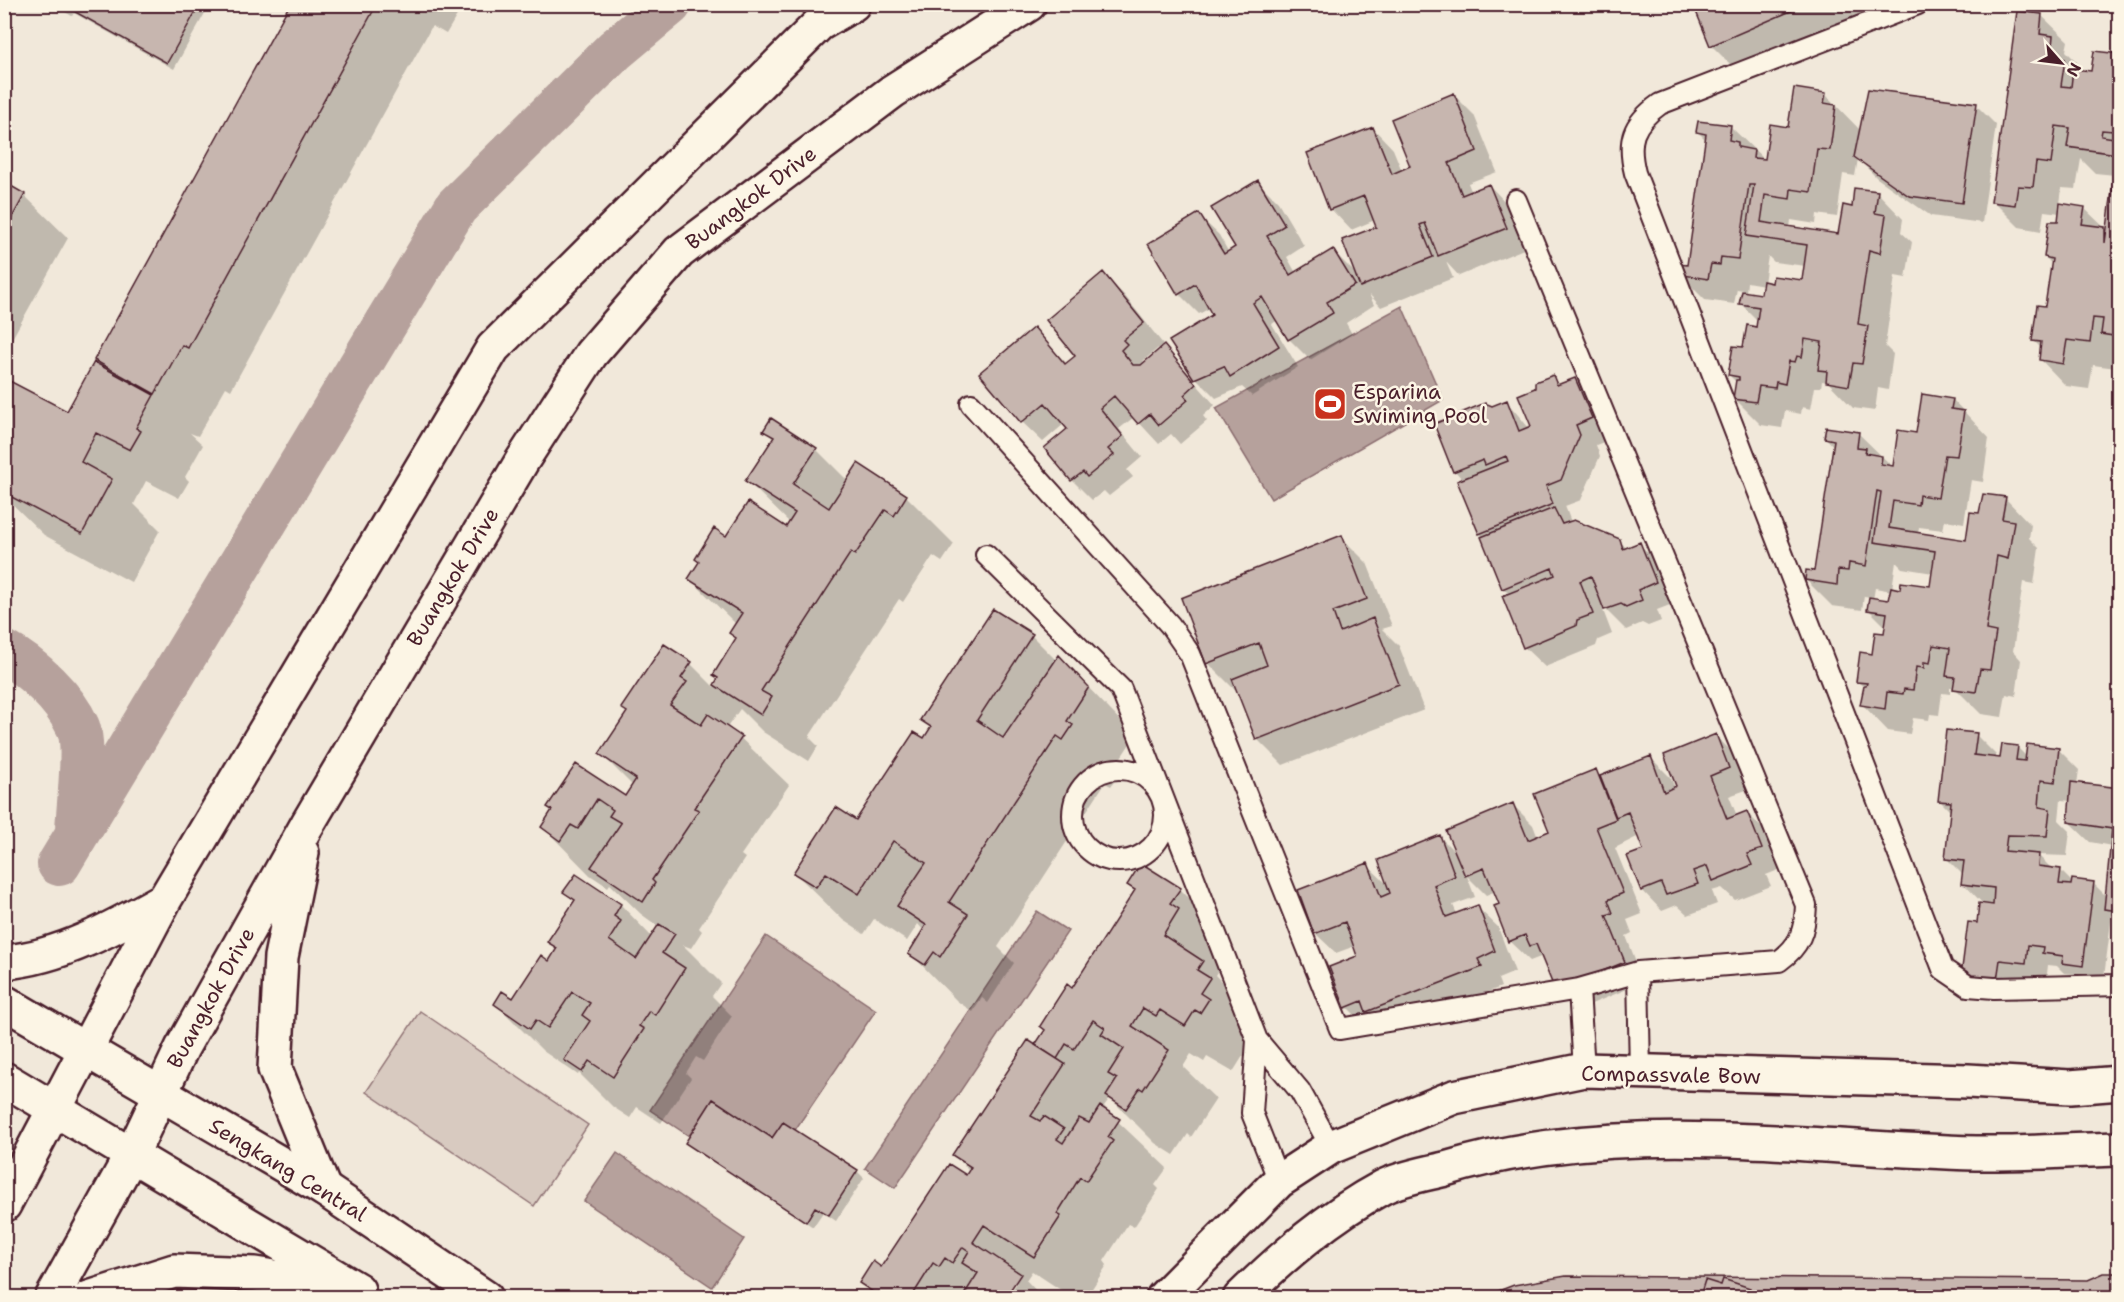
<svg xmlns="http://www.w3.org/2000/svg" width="2124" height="1302" viewBox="0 0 2124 1302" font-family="'Shantell Sans',sans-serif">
<rect width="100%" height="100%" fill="#f1e8da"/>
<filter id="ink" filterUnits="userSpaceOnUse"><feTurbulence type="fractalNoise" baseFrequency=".0167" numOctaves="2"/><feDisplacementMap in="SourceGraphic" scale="12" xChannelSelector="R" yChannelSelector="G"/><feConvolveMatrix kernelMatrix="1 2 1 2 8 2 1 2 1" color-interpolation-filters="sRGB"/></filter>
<g filter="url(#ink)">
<path fill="#d8cac0" stroke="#917476" stroke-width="1.5" d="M420 1011 588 1125 534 1206 366 1092Z"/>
<path fill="#b6a19c" stroke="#8b6d6f" stroke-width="1.5" d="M1402 306 1443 400 1271 499 1216 408Z
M1037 911 1068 931 895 1188 865 1168Z
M766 936 876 1010 795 1130 783 1122 772 1138 713 1099 689 1136 650 1110Z
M617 1153 744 1239 712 1287 584 1201Z"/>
<path fill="#0003" fill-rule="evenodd" d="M51 4H210L174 69 74 13 72 16Z
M291 4H452L459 12 446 34 432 26 231 390 226 387 198 436 190 433 203 445 185 477 189 481 179 498 146 481 134 504 160 530 131 582 44 535 4 496V379L67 413 103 368 95 360Z
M1694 4H1924L1746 80 1711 45Z
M2041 15 2068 41 2066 51 2079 64 2078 71 2092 73 2120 55V351L2116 368 2093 365 2089 389 2066 386 2040 359 2041 348 2033 340 2047 308 2053 265 2045 257 2060 213 2044 211 2041 231 2019 227 1993 201ZM2081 159 2095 173 2115 175 2107 230 2084 208 2060 204 2062 188 2076 189Z
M1825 94 1861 131 1976 105 1996 125 1982 223 1931 216 1877 178 1858 159 1855 176 1843 174 1837 217 1817 214 1816 224 1791 220 1790 228 1839 236 1853 209 1877 192 1903 219 1901 232 1912 242 1906 278 1895 276 1885 346 1893 354 1888 390 1878 388 1875 411 1853 408 1828 382 1822 381 1821 387H1815L1811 409 1802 407 1801 414 1785 411 1782 428 1761 425 1734 398 1737 383 1729 375 1758 329 1759 322 1741 304 1743 290 1737 289 1734 304 1705 300 1679 274 1688 266 1707 141 1698 132 1700 123 1731 127 1766 161 1790 129ZM1768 256 1774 262 1806 266 1803 282 1764 283ZM1747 282 1764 285 1762 296 1746 293Z
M1454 95 1474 115 1497 172 1468 183 1472 193 1489 185 1509 206 1526 248 1459 276 1446 262 1453 278 1381 307 1369 294 1374 305 1346 323 1352 334 1310 360 1290 340 1278 320 1272 324 1298 367 1252 396 1242 387 1216 398 1196 378 1214 315 1210 308 1199 314 1179 294 1198 215 1219 235 1229 253 1237 248 1258 182 1278 202 1304 246 1287 257 1296 273 1333 251 1356 274 1378 228 1375 220 1351 230 1331 209 1373 128 1393 149 1402 171 1411 167Z
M4 184 24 195 68 238 4 353Z
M1103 274 1124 295 1163 344 1162 345 1215 405 1203 416 1207 421 1180 444 1171 434 1159 444 1134 417 1119 429 1142 457 1127 470 1133 477 1109 496 1104 491 1092 500 1072 480 1069 429 1064 424 1043 442 1022 422 1034 329 1067 364 1077 356ZM1158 348 1160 350 1145 364 1143 361Z
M1552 377 1560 385 1575 380 1595 400 1611 439 1596 445 1600 456 1581 500 1565 506 1571 522 1619 540 1627 549 1639 544 1660 564 1675 603 1657 610 1661 621 1648 626 1642 623 1626 630 1601 605 1612 634 1598 640 1596 646 1545 667 1524 647 1510 595 1503 588 1484 538 1480 534 1463 480 1455 471 1436 425 1507 402 1529 428 1533 426 1537 388Z
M1953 400 1989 438 1983 482 1971 480 1964 523 1945 520 1943 530 1919 527 1918 534 1967 542 1981 515 2005 498 2031 525 2029 538 2039 548 2034 584 2023 582 2013 651 2021 660 2016 696 2006 694 2002 717 1981 714 1955 688H1950V694L1942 693 1939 715 1930 714 1929 720 1913 718 1910 734 1888 731 1862 704 1865 688 1857 681 1885 635 1886 627 1869 610 1871 597 1864 596 1862 610 1832 606 1806 580 1816 572 1834 447 1826 438 1858 433 1894 468 1918 435ZM1896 562 1902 568 1933 573 1931 588 1892 589ZM1875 588 1892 591 1890 602 1873 600Z
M765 430 816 449 848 481 859 466 906 496 954 544 942 562 933 556 903 602 899 599 809 737 818 746 809 761 763 732 740 709 728 726 789 785 741 855 745 858 699 928 702 931 691 948 683 945 721 983 712 996 732 1016 703 1061 696 1057 686 1073 691 1078 661 1123 637 1107 630 1118 613 1107 579 1073 578 1075 543 1051 496 1004 513 1000 558 950 549 942 575 902 565 892 576 876 621 905 652 937 659 927 641 914 610 884 608 887 590 875 543 827 577 766 625 798 633 786 601 754 691 664 714 687 719 679 737 640 731 633 736 624 690 579 727 538 786 529 790 523 747 481 774 440Z
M1341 537 1367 563 1392 626 1382 629 1399 646 1424 710 1283 765 1257 739 1237 688 1234 689 1208 663Z
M993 611 1032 636 1057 661 1059 657 1135 736 1114 768 1120 773 1111 786 1105 783 998 947 1014 963 988 1003 982 998 973 1012 957 1001 910 953 924 931 918 924 907 941 874 919 864 934 843 920 795 873 856 822 925 740 932 729 922 720Z
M1976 735 1996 755V759L2001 760 2017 747 2027 757 2058 749 2079 770 2077 784 2120 789V922L2112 914 2103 985 2084 983 2076 974 2064 973 2057 966 2048 965 2046 983 2020 980 2017 1000 1983 996 1978 925 1985 906 1963 883 1964 876 1946 858 1951 812 1939 800ZM2061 800 2071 801 2069 822 2090 842 2112 846 2107 897 2093 883H2073L2060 870 2052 869 2038 855 2067 856 2070 831 2059 820Z
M1716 736 1736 756 1749 789 1729 796 1737 816 1746 812 1767 833 1781 869 1766 875 1771 886 1735 900 1722 888 1712 891 1717 904 1688 915 1677 905 1662 911 1642 890 1645 851 1639 836 1615 848 1642 914 1627 920 1632 933 1626 936 1644 982 1577 1010 1556 989 1543 956 1530 961 1509 941 1496 891 1486 895 1467 876 1475 897 1453 905 1457 914 1477 907 1498 927 1515 972 1498 979 1501 987 1388 1031 1379 1023 1367 1027 1347 1007 1359 957 1355 946 1336 953 1315 933 1367 865 1389 886 1440 837 1458 855 1513 805 1533 825 1538 838 1551 832 1595 771 1601 777 1650 757 1671 778 1675 789Z
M1129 885 1180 889 1227 936 1218 950 1226 958 1215 975 1249 1010 1256 1027 1248 1059 1243 1056 1233 1072 1207 1057 1204 1062 1191 1054 1183 1067 1216 1099 1191 1137 1188 1134 1174 1155 1155 1143 1110 1098 1104 1106 1110 1114 1167 1168 1155 1185 1159 1189 1134 1227 1128 1224 1104 1261 1107 1265 1086 1298H1073L1032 1271 1026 1280 1043 1298H1007L1017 1283 1014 1281 1005 1298H876L861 1282 882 1269 966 1178 970 1171 954 1155 1035 1047 1136 892Z
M772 1140 857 1171 864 1178 836 1221 823 1212 813 1227 687 1143Z"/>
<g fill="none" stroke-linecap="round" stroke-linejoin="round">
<path stroke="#b6a19c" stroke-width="44" d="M4 652C32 667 65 698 78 727 86 745 78 808 77 830
M59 864 456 207 615 50 670 4"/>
</g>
<path fill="#c7b6af" stroke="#4a1f2b" stroke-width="1.5" d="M61 4H200L167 63Z
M290 4H377L188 348 182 345 155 394 94 360Z
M1693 4H1807L1710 46Z
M2017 11 2042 14 2040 34 2053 36 2051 57 2065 59 2061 86 2071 87 2073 69 2091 71 2094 51 2120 54V111H2116L2113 131 2102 130 2101 136 2120 139V337L2101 334 2103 319 2093 318 2090 343 2067 340 2063 364 2039 360 2041 342 2032 341 2037 305 2045 306 2052 259 2044 257 2049 221H2058L2060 203 2085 207 2082 224 2105 227V243L2117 154 2067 147 2070 128 2056 126 2051 164 2036 162 2033 187 2018 186 2015 205 1991 202Z
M1794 88 1826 93 1824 103 1836 105 1830 150 1817 149 1811 192 1791 189 1790 199 1765 195 1761 222 1838 234 1843 205 1852 207 1854 188 1878 191 1875 213 1886 215 1880 253 1869 250 1858 324 1868 326 1862 364 1853 363 1849 386 1826 382 1827 371 1818 370 1822 342 1805 339 1802 357 1797 356 1795 362 1789 361 1785 384 1776 382 1775 388 1759 386 1756 402 1733 399 1736 380H1739V377L1728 375 1733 346 1743 347 1747 325 1756 327 1759 307 1739 304 1742 291 1761 294 1763 281 1772 283 1773 276 1802 280 1807 245 1746 236 1754 185H1749L1738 259 1721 257 1720 265 1711 264 1708 279 1677 274 1679 264 1687 265 1706 134 1696 132 1698 121 1731 125 1729 140 1738 142V147L1754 150 1753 158 1765 159 1770 124 1788 127Z
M1868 89 1977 103 1962 203 1909 196 1854 157Z
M1454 93 1477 151 1449 163 1462 195 1489 184 1507 228 1438 256 1425 223 1420 225 1433 257 1360 287 1342 240 1376 227 1364 196 1329 210 1307 153 1373 127 1392 174 1410 166 1391 119Z
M1258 180 1285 225 1267 236 1290 275 1333 249 1355 285 1327 302 1333 313 1288 340 1262 297 1253 303 1279 346 1230 377 1224 366 1194 379 1169 341 1212 315 1195 284 1178 295 1148 244 1199 213 1224 254 1235 247 1211 208Z
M4 182 25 194 4 232Z
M1103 272 1144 323 1123 340 1127 344 1121 350 1133 365H1141L1164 345 1196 384 1184 395 1188 400 1159 425 1150 414 1138 424 1114 396 1100 408 1123 436 1108 449 1114 455 1087 477 1083 472 1071 481 1044 448 1067 429 1045 403 1021 423 979 373 1034 327 1065 364 1075 356 1046 320Z
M94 362 154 395 136 428 141 431 130 450 96 433 81 462 112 479 82 534 4 493V378L67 411Z
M1553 375 1557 385 1575 378 1592 418 1576 425 1580 435 1561 480 1546 486 1553 504 1479 534 1457 481 1508 461 1506 456 1485 465 1483 460 1453 472 1434 424 1485 403 1492 406 1507 400 1519 431 1531 426 1518 395 1535 388V382Z
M1922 394 1953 399 1951 409 1964 411 1957 456 1945 455 1938 498 1919 495 1918 505 1893 501 1889 528 1966 540 1970 512 1979 513 1983 494 2006 497 2002 519 2014 521 2008 559 1997 556 1986 630 1996 632 1990 670 1980 669 1976 692 1953 689 1955 677 1946 676 1950 648 1933 645 1930 663 1924 662V668L1916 667 1913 690 1904 689 1903 694 1887 692 1885 709 1860 705 1864 686H1866L1867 683 1856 682 1860 652 1872 654 1875 632 1884 633 1887 613 1867 610 1869 597 1888 600 1891 587 1900 589 1901 582 1930 586 1935 551 1874 542 1881 492 1877 491 1866 566 1849 563 1848 571 1838 570 1837 585 1805 580 1806 570 1814 571 1834 440 1824 438 1826 427 1859 432 1857 447 1866 448 1865 453 1882 456 1881 464 1893 466 1898 430 1916 433Z
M771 418 817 448 793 484 829 508 858 463 907 495 894 516 885 510 855 555 851 552 761 691 772 697 761 715 714 685 718 678 713 675 736 638 729 633 742 613 688 579 699 562 695 559 714 528 726 536 748 502 786 527 795 513 745 481 774 437 763 431Z
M1554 508 1562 524 1574 520 1620 539 1623 549 1640 542 1656 582 1638 590 1642 600 1626 607 1621 604 1604 610 1591 576 1580 581 1593 614 1577 620 1576 626 1523 648 1502 596 1555 575 1552 568 1502 589 1481 537Z
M1342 535 1367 599 1333 612 1340 632 1373 618 1399 684 1256 740 1232 679 1267 665 1259 643 1206 664 1181 598Z
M993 609 1033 634 977 720 1003 738 1059 655 1089 687 1067 721 1073 725 1063 740 1057 736 949 902 968 914 940 957 934 952 925 965 908 954 926 925 897 906 926 863 893 841 859 894 826 873 816 887 793 873 836 807 856 820 914 732 924 738 931 727 920 720Z
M664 644 692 662 681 678 687 682 670 705 701 725 708 714 742 737 694 808 699 810 652 880 655 883 643 902 591 867 621 823 609 816 613 810 597 799 578 829 571 825 560 841 541 827 552 810 547 807 576 764 625 796 636 779 599 754 627 712 621 708Z
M1946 730 1977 733 1974 755 2000 758 2002 744 2018 746 2016 760 2025 761 2027 744 2059 748 2055 782 2041 780 2039 807 2050 809 2047 836 2007 835 2005 851 2039 854 2038 866 2061 869 2059 884 2071 885 2072 879 2094 882 2083 966 2062 963 2063 956 2042 953 2043 947 2028 945 2026 963 2000 960 1997 980 1961 976 1968 922 1977 923 1979 903 1993 905 1994 888 1961 884 1964 861 1945 859 1951 802 1938 801Z
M1716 734 1729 768 1710 776 1727 819 1747 811 1762 849 1747 854 1752 865 1713 881 1707 866 1693 871 1698 884 1666 895 1661 883 1641 891 1627 856 1643 850 1628 812 1616 817 1600 776 1651 756 1664 792 1676 786 1664 755Z
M1596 769 1616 819 1596 827 1623 893 1608 900 1613 913 1606 915 1625 962 1555 990 1536 944 1530 946 1525 935 1508 942 1494 906 1499 904 1484 868 1465 876 1446 831 1513 803 1528 840 1549 831 1534 794Z
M2071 782 2120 788V911L2104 909 2112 829 2068 822Z
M1440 835 1455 876 1434 885 1446 917 1478 905 1495 951 1478 959 1482 967 1366 1012 1362 1001 1345 1008 1329 967 1357 956 1345 922 1314 934 1298 890 1368 863 1381 897 1390 893 1378 860Z
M1141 863 1181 888 1170 903 1179 909 1163 935 1203 961 1197 970 1210 978 1200 993 1209 999 1200 1013 1195 1010 1185 1026 1160 1010 1156 1016 1143 1008 1132 1026 1169 1050 1143 1090 1140 1088 1126 1109 1106 1096 1117 1079 1108 1074 1124 1049 1101 1034 1105 1028 1093 1020 1074 1049 1066 1044 1057 1059 1035 1045 1045 1030 1040 1026 1067 984 1072 988 1135 890 1127 885Z
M576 874 621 904 614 916 621 921 609 940 636 959 659 924 675 934 662 953 685 968 655 1015 649 1011 639 1026 644 1029 613 1077 589 1061 582 1072 564 1060 590 1021 582 1015 590 1003 572 992 548 1028 536 1020 530 1029 494 1004 502 991 513 998 541 955 549 961 557 948 547 942 575 900 563 892Z
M1028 1040 1065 1064 1031 1116 1040 1121 1044 1116 1064 1129 1057 1139 1063 1143 1079 1118 1089 1123 1100 1106 1120 1119 1108 1137 1113 1141 1086 1181 1080 1177 1057 1214 1061 1216 1034 1257 984 1225 973 1242 1021 1274 1005 1298H962L978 1273 962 1263 969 1251 963 1247 952 1263 945 1258 939 1267 933 1263 911 1298H882L859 1283 873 1261 881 1267 949 1164 966 1175 971 1167 952 1155Z
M713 1099 772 1138 783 1122 858 1170 829 1215 815 1207 806 1222 685 1143Z
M2104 1273H2120V1298H1480L1514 1285 1566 1276 2088 1280Z
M1723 1279 1750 1288 1746 1298 1700 1296 1705 1280 1721 1285Z"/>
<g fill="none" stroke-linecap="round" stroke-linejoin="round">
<defs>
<path id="service" d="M1918 4 1660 104C1632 124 1627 141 1635 173L1943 969 1968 986 1994 988 2120 985
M971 404 1170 625 1190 654 1340 1029 1579 989 1638 972 1779 961C1800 946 1805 931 1806 905L1516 200
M986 555 1121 689 1257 1040 1300 1091 1331 1147
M1073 815a46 46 0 1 1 92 0a46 46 0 1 1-92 0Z
M1638 972 1640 1072
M1579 989 1584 1070
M1257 1040 1252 1113 1279 1181"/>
<path id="minor" d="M1163 1298 1279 1181 1331 1147 1454 1097 1584 1070 1968 1081 2070 1087 2120 1083
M1240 1298C1283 1256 1329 1216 1383 1187 1401 1178 1425 1174 1445 1169 1618 1117 1798 1148 1976 1153 2023 1154 2072 1150 2120 1149"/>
<path id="tertiary" d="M4 1002 324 1189 486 1298
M4 1079 358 1290"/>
<path id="primary" d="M302 853 281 957 275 1069 324 1189
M4 962C60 958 117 926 165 899
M4 1205 165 899 493 348 819 24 853 4
M52 1298 132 1154 182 1048 307 825 522 461 591 354 679 252 893 91 1029 4
M89 1298 174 1271 255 1274 357 1290"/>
</defs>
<use href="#service" stroke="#4a1f2b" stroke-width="24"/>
<use href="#minor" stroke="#4a1f2b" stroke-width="38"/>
<use href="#tertiary" stroke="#4a1f2b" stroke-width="38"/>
<use href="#primary" stroke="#4a1f2b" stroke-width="38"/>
<use href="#service" stroke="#fcf5e5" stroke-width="20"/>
<use href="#minor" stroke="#fcf5e5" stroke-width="33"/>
<use href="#tertiary" stroke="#fcf5e5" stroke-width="33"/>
<use href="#primary" stroke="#fcf5e5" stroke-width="33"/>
</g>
</g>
<defs>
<symbol id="stadium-square" viewBox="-11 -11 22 22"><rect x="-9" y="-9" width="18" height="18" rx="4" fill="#c8321e" stroke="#fcf5e5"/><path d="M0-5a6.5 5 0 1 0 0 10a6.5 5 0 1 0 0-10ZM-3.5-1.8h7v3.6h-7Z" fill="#fff"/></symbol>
</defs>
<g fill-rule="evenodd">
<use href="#stadium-square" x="1311" y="385" width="38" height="38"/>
</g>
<g text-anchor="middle" stroke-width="5" stroke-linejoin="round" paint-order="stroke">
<g font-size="21" fill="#4a1f2b" stroke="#fcf5e5">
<text transform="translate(751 198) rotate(-37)" y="7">Buangkok Drive</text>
<text transform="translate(453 577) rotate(-59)" y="7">Buangkok Drive</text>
<text transform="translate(211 998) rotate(-61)" y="7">Buangkok Drive</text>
<text transform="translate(1671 1075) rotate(1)" y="7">Compassvale Bow</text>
<text transform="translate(288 1170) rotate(31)" y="7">Sengkang Central</text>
</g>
<g font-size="21" fill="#4a1f2b" stroke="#fcf5e5" text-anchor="start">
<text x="1353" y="399">Esparina<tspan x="1353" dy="24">Swiming Pool</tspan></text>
</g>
</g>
<rect width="2124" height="1302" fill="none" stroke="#fcf5e5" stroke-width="24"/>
<rect x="12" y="12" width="2100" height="1278" fill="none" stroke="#4a1f2b" stroke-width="2" filter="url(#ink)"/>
<g transform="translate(2061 63) rotate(118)" stroke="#fcf5e5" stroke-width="4.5" paint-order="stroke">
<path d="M0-4.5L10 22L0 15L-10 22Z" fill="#4a1f2b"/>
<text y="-9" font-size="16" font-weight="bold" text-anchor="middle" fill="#4a1f2b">N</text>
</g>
</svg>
